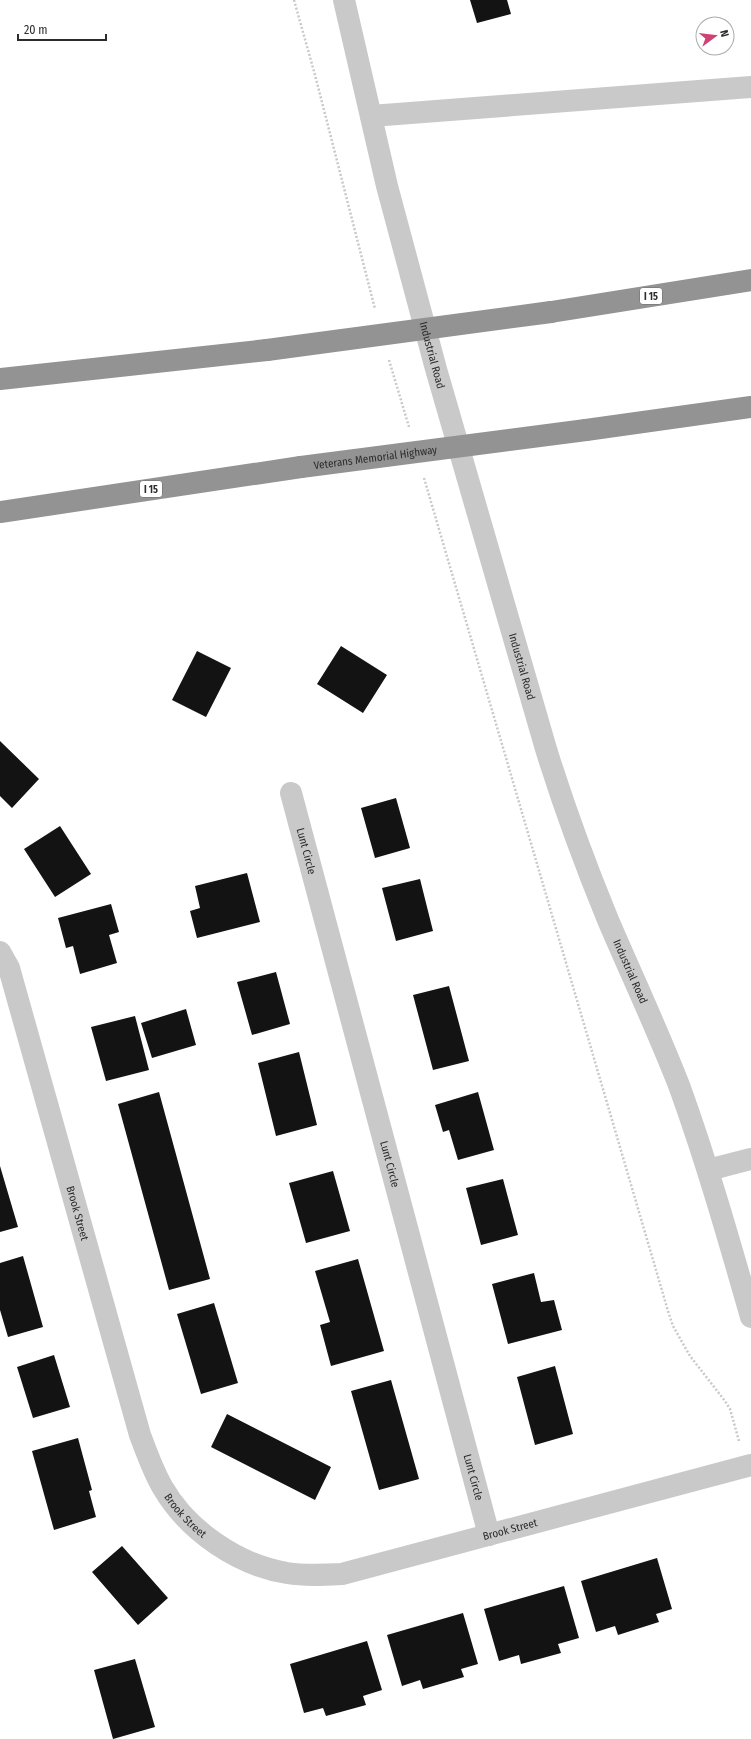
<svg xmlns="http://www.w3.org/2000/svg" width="751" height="1739" viewBox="0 0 751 1739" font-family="'Fira Sans Condensed',sans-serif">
<rect width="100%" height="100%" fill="#fff"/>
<path fill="#131313" d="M470 0H507L511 14 477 23Z
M341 646 387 675 363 713 317 684Z
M197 651 231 668 206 717 172 700Z
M0 741 39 779 12 808 0 796Z
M396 798 410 848 375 858 361 808Z
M60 826 91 874 55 897 24 849Z
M247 873 260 922 197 938 190 911 200 908 195 886Z
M420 879 433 931 396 941 382 888Z
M111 904 119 932 109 935 117 963 80 974 73 946 66 948 58 918Z
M276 972 290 1024 252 1035 237 982Z
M449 986 469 1061 433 1070 413 995Z
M186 1009 196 1045 152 1058 141 1023Z
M135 1016 149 1070 106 1081 91 1027Z
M299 1052 317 1125 276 1136 258 1063Z
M159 1092 210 1279 169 1290 118 1104Z
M478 1092 494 1150 458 1160 449 1130 443 1132 435 1105Z
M0 1166 18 1227 0 1232Z
M333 1171 350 1231 306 1243 289 1183Z
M503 1179 518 1235 481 1245 466 1188Z
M23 1256 43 1327 8 1337 0 1310V1263Z
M358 1259 384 1351 331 1366 320 1325 330 1322 315 1271Z
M534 1273 541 1302 554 1300 562 1330 508 1344 492 1284Z
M214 1303 238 1383 201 1394 177 1314Z
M54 1355 70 1407 33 1418 17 1367Z
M555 1366 573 1434 535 1445 517 1377Z
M391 1380 419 1479 379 1490 351 1391Z
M227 1414 331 1467 315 1500 211 1447Z
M78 1438 92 1490 89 1491 96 1517 54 1530 32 1451Z
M122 1546 168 1598 138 1625 92 1572Z
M657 1558 672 1609 656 1614 659 1622 618 1635 615 1626 596 1632 581 1581Z
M564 1586 579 1638 558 1644 561 1653 521 1664 519 1655 499 1661 484 1609Z
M463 1613 478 1664 461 1669 464 1677 423 1689 420 1680 402 1686 387 1635Z
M367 1641 382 1690 363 1696 366 1705 326 1716 323 1708 304 1713 290 1664Z
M135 1659 155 1727 113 1739 94 1670Z"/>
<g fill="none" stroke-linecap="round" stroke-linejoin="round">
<path stroke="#c9c9c9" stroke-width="2.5" stroke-dasharray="2 2" stroke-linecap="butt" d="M294 0 315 75 375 309
M389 360 409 427
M424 478 668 1311 673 1326 690 1356 725 1401 730 1409 739 1441"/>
<g stroke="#c9c9c9" stroke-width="22">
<path id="s1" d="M344 0 387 186 436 369 546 749C564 807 585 864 608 920 632 976 658 1031 680 1088 707 1163 729 1240 751 1317"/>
<path d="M371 116 751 87"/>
<path id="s2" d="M291 793 489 1535"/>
<path id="s3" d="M0 952 9 968 140 1435C147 1453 153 1471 163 1488 188 1531 238 1565 287 1573 305 1576 323 1575 342 1574L751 1465"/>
<path d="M708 1170 751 1159"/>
</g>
<path stroke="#939393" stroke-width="22" d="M551 312 751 280
M0 379 267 350
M586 430 751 407
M0 512 301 467"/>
<g stroke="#939393" stroke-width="22">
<path d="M267 350 551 312"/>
<path id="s4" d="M301 467 586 430"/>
</g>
</g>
<g text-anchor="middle" stroke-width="4" stroke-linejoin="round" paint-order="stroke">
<g fill="#fff" stroke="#6b6b6b" stroke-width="1">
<rect x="640" y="288" width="22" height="16" rx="3"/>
<rect x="140" y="481" width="22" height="16" rx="3"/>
</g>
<g font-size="10" font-weight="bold" fill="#2c2c2c">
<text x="651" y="300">I 15</text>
<text x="151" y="493">I 15</text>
</g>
<g font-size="11" fill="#2c2c2c" stroke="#fff">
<text dy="4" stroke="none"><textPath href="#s1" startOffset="366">Industrial Road</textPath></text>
<text dy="4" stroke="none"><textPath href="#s4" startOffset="75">Veterans Memorial Highway</textPath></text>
<text dy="4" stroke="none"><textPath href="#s1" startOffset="690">Industrial Road</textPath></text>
<text dy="4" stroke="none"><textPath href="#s2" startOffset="60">Lunt Circle</textPath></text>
<text dy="4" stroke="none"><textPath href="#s1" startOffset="1014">Industrial Road</textPath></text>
<text dy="4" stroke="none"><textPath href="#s2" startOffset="384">Lunt Circle</textPath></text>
<text dy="4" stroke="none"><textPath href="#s3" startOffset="273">Brook Street</textPath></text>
<text dy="4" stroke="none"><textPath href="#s2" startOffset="708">Lunt Circle</textPath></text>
<text dy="4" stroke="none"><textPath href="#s3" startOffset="597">Brook Street</textPath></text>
<text dy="4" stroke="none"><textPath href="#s3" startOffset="945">Brook Street</textPath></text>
</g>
</g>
<g transform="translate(715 36) rotate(75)"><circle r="19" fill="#ffffff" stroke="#ababab"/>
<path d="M0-3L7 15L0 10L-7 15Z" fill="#cf4275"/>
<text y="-6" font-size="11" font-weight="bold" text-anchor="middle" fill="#2c2c2c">N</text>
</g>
<path d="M18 34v6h88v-6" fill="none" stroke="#2c2c2c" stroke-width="2"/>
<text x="24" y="34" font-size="12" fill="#2c2c2c" stroke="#ffffff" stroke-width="3" paint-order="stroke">20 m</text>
</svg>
